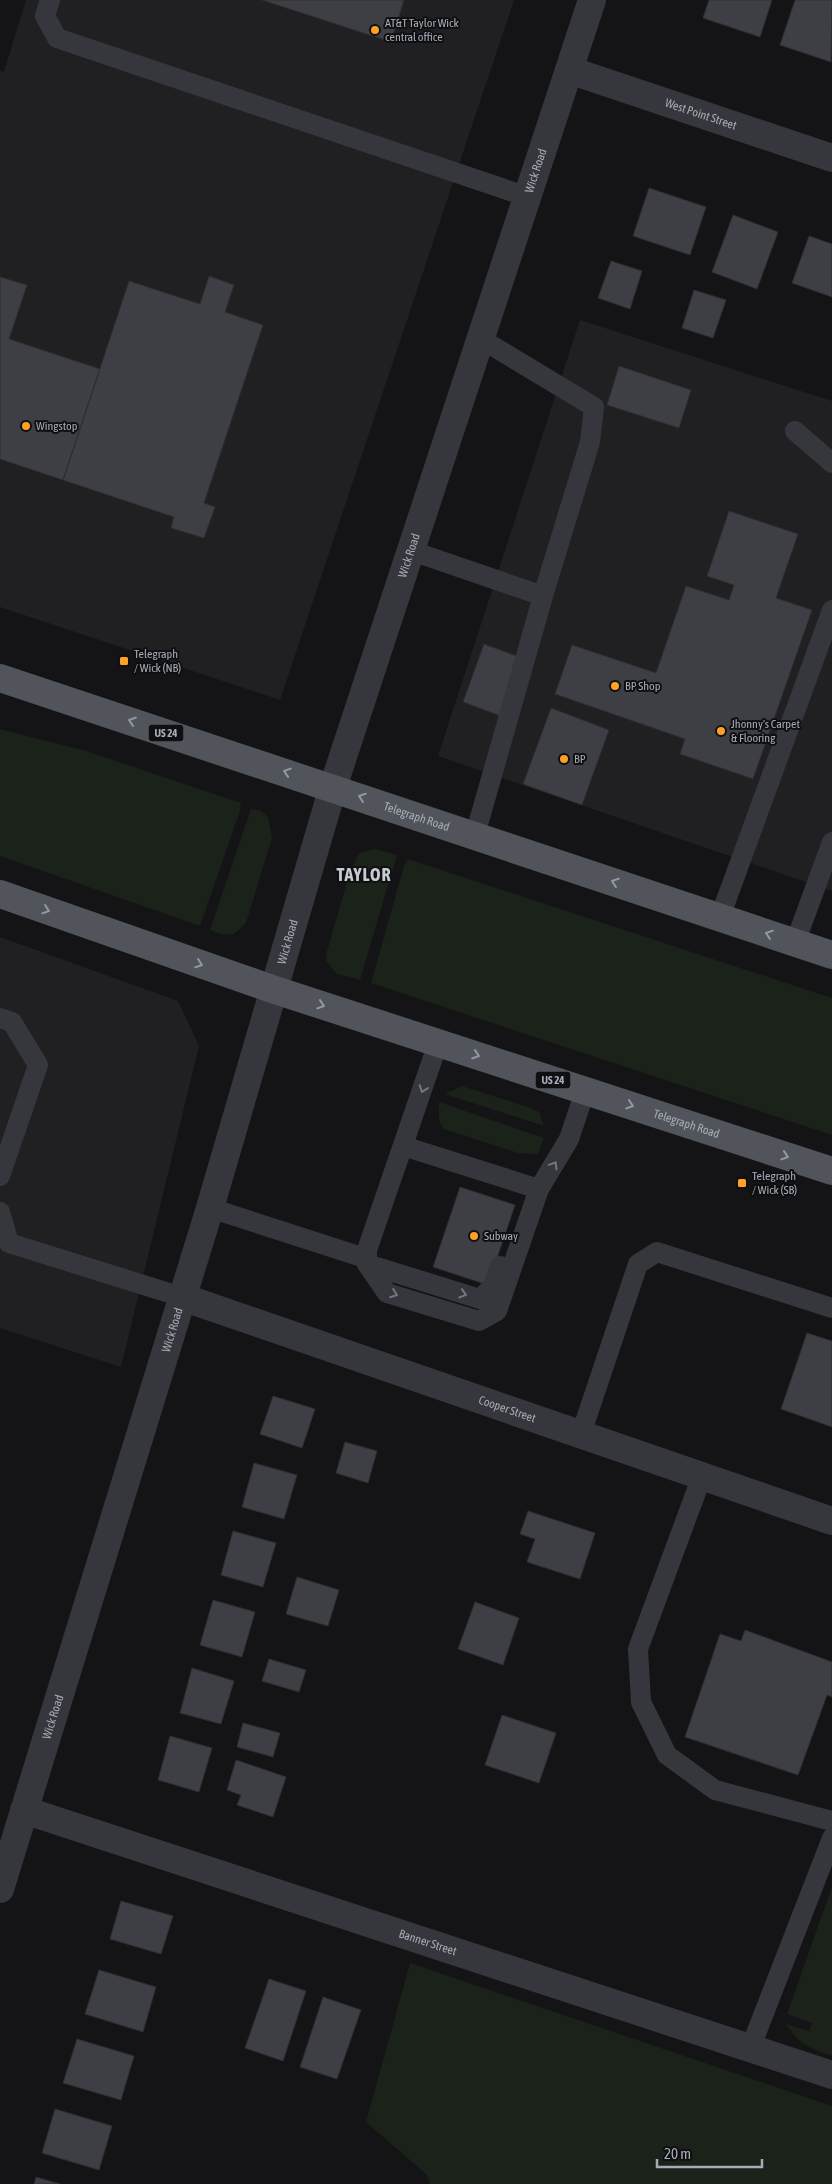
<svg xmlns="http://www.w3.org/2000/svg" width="832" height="2184" viewBox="0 0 832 2184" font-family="'Asap Condensed',sans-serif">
<rect width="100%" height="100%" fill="#141416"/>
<path fill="#202023" d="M26 0H514L280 700 0 607V71L4 72Z
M580 320 832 401V891L438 756Z
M0 937 178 1001 199 1046 121 1367 0 1328Z"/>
<path fill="#1a221a" d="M0 729 86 751 241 803 240 811 200 926 0 856Z
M251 809 261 811 268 817 272 838 246 923 234 934 223 935 210 930Z
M375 849 397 855 360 980 337 974 326 961 327 951 349 875 359 853Z
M408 859 832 998V1135L371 983 404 866Z
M462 1086 531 1108 539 1112 544 1126 445 1094Z
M439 1102 544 1138 538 1154 518 1153 444 1129C437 1121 439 1112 439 1102Z
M832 1887V2056C809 2048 799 2044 786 2024L809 2031 812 2023 787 2014Z
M410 1963 832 2106V2184H430L426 2174 366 2122Z"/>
<path fill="#3e3f44" stroke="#2e2e32" d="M262 0H404L391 42Z
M709 0H772L760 37 703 18Z
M795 0H832L831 62 780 45Z
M649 188 706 207 690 255 633 236Z
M733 215 778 232 757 289 712 272Z
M809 236 832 244V297L792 283Z
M611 261 642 271 630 309 598 298Z
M209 276 234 285 225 312 263 325 204 503 215 507 204 538 171 528 174 517 63 480 129 281 200 304Z
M0 277 27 285 9 339 100 369 63 480 0 459Z
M694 290 726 300 713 338 682 328Z
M619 366 691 390 679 428 607 405Z
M729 511 798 534 776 598 812 610 753 779 680 754 685 739 555 694 572 645 656 673 686 586 729 600 734 585 707 576Z
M484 644 522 658 501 716 463 702Z
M551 708 609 730 582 805 523 784Z
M460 1187 515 1205 488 1285 433 1267Z
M807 1333 832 1341V1427L781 1409Z
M273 1396 315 1409 302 1448 260 1434Z
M345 1442 377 1451 368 1483 336 1473Z
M254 1463 297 1475 284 1519 242 1507Z
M528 1511 595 1533 580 1579 527 1562 535 1539 520 1534Z
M233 1531 276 1543 263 1587 221 1575Z
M297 1577 339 1590 328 1626 286 1614Z
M213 1600 255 1612 242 1657 200 1645Z
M475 1602 519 1618 503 1665 458 1649Z
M745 1630 832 1662V1697L827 1695 798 1775 685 1737 720 1634 741 1641Z
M269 1659 306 1670 299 1692 262 1681Z
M192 1668 234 1681 221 1724 180 1713Z
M502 1715 556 1733 539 1783 485 1765Z
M243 1723 280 1733 273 1757 237 1747Z
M170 1736 212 1748 199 1792 158 1780Z
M236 1760 286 1777 273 1817 237 1805 241 1795 227 1790Z
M121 1901 173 1916 161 1954 110 1939Z
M99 1970 156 1987 143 2032 85 2014Z
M269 1979 306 1991 283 2061 245 2048Z
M323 1997 361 2010 337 2079 300 2067Z
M77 2039 134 2056 121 2100 63 2083Z
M55 2109 112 2126 99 2170 42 2153Z
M36 2177 60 2184H34Z"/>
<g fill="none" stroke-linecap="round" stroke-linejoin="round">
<path stroke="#35373c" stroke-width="20" d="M50 0 45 16 57 38 528 197
M795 431 832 463
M412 551 543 596
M475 835 543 596 590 442 594 407 481 339
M720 917 832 610
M795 943 832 842
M0 1018 12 1022 38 1065 0 1176
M438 1043 367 1250V1264L387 1293 479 1321 497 1311 539 1189 569 1139 585 1091
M403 1146 539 1189
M210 1208 365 1258
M0 1212 9 1243 182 1297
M367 1264 480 1299 493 1286 500 1266
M581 1434 638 1264 657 1252 832 1308
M702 1476 638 1649 641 1702 667 1755 715 1790 832 1821
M750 2049 832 1838"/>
<g stroke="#35373c" stroke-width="28">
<path id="s1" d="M569 70 832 158"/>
<path id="s2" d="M182 1297 832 1521"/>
<path id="s3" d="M24 1810 832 2075"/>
</g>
<path stroke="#35373c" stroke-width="28" id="s4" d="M0 1889 210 1208 333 787 592 0"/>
<g stroke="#51545b" stroke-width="28">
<path id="s5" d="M0 678 832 955"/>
<path id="s6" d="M0 894 275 990 832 1171"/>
</g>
</g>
<defs><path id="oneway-chevron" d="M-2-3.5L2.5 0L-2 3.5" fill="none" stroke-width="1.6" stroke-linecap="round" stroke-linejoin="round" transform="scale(1.25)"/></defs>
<g stroke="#949aa5">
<use href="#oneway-chevron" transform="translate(132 721) rotate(-162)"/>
<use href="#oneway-chevron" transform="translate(287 772) rotate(-162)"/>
<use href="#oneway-chevron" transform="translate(362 797) rotate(-161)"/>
<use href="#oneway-chevron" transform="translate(615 882) rotate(-161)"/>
<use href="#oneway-chevron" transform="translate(46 910) rotate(19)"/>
<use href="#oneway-chevron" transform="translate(769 934) rotate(-161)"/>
<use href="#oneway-chevron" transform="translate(199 964) rotate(19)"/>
<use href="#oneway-chevron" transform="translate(321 1005) rotate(18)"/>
<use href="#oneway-chevron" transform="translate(476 1055) rotate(18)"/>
<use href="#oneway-chevron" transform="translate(630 1105) rotate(18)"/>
<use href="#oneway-chevron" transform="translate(785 1156) rotate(18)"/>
</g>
<g stroke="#737780">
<use href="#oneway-chevron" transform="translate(423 1089) rotate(109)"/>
<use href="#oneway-chevron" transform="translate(554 1165) rotate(-59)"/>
<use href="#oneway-chevron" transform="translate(394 1294) rotate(20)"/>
<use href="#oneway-chevron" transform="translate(463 1294) rotate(17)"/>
</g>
<g fill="#ffa123" stroke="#0f0f11" stroke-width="2">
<circle cx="375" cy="30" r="5"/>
<circle cx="26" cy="426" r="5"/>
<rect x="119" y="656" width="10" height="10" rx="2.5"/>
<circle cx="615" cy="686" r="5"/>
<circle cx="721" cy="731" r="5"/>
<circle cx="564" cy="759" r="5"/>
<rect x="737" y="1178" width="10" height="10" rx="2.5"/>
<circle cx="474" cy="1236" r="5"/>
</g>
<g text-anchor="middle" stroke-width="4" stroke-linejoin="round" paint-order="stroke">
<g fill="#0f0f11" stroke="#787d86" stroke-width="1">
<rect x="148.5" y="724.5" width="35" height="17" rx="4"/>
<rect x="535.5" y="1071.5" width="35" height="17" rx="4"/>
</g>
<g font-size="11" font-weight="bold" fill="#a5acb8">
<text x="166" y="737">US 24</text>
<text x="553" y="1084">US 24</text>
</g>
<g font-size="12" fill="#a5acb8" stroke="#0f0f11" text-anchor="start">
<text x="385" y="27">AT&amp;T Taylor Wick<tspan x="385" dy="14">central office</tspan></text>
<text x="36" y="430">Wingstop</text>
<text x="134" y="658">Telegraph<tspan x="134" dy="14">/ Wick (NB)</tspan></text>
<text x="625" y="690">BP Shop</text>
<text x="731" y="728">Jhonny's Carpet<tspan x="731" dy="14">&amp; Flooring</tspan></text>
<text x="574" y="763">BP</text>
<text x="752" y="1180">Telegraph<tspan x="752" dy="14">/ Wick (SB)</tspan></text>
<text x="484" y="1240">Subway</text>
</g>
<g font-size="12" fill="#a5acb8" stroke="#0f0f11">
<text dy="4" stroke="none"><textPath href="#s1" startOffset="139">West Point Street</textPath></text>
<text dy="4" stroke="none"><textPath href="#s4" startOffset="1800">Wick Road</textPath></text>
<text dy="4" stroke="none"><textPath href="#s4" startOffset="1395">Wick Road</textPath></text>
<text dy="4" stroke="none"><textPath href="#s5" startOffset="439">Telegraph Road</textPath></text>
<text dy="4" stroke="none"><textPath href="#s4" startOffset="990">Wick Road</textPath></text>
<text dy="4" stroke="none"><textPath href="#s6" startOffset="724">Telegraph Road</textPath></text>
<text dy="4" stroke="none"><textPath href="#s4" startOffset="585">Wick Road</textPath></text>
<text dy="4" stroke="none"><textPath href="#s2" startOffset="344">Cooper Street</textPath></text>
<text dy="4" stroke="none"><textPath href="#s4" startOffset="180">Wick Road</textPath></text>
<text dy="4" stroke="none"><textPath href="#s3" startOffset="425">Banner Street</textPath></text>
</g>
<g font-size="18" font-weight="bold" letter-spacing="1" fill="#c6cbd3" stroke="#0f0f11">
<text x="364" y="881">TAYLOR</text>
</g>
</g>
<path d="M657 2159v8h105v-8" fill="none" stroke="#a5acb8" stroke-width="2.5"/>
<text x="664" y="2159" font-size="15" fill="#a5acb8" stroke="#0f0f11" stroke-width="4" paint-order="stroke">20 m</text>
</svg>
